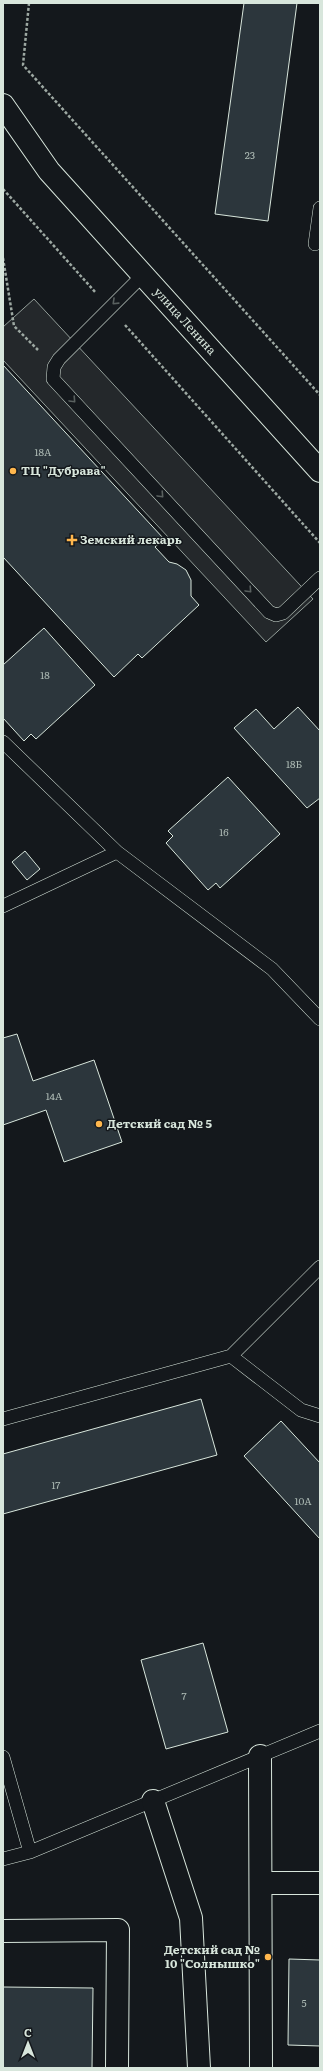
<svg xmlns="http://www.w3.org/2000/svg" width="323" height="2071" viewBox="0 0 323 2071" font-family="Literata,serif">
<rect width="100%" height="100%" fill="#14181c"/>
<path fill="#24282b" stroke="#939e99" d="M34 299 313 599 266 642 3 360V327Z"/>
<path fill="#2c363c" stroke="#d8e6dc" d="M244 3H297L268 221 215 214Z
M3 365 164 539 155 547 169 562 177 564 186 570 191 580V596L199 605 142 658 138 654 114 677 3 557Z
M44 628 95 685 36 739 31 734 24 741 3 718V665Z
M298 707 320 731V798L307 808 234 728 256 709 274 729Z
M228 777 280 834 220 888 216 883 208 890 166 843 173 836 168 831Z
M25 851 40 869 27 880 12 862Z
M17 1034 33 1081 94 1060 122 1142 64 1162 46 1110 3 1125V1038Z
M201 1399 217 1455 3 1514V1454Z
M281 1421 320 1463V1539L244 1456Z
M203 1643 228 1732 166 1749 141 1660Z
M289 1959 320 1960V2046L288 2045Z
M3 1987 93 1988 92 2068H3Z"/>
<g fill="none" stroke-linecap="round" stroke-linejoin="round">
<defs>
<path id="service" d="M315 244 320 208
M143 275 59 359 54 367 53 379 269 612 276 615 283 613 320 578
M3 742 117 852 272 969 320 1019
M3 906 117 852
M231 1356 301 1410 320 1416
M3 1419 231 1356 320 1267
M3 1757 30 1852
M3 1859 30 1852 320 1731"/>
<path id="minor" d="M260 1756 261 2068
M153 1801 191 1918 199 2068
M262 1883H320
M3 1931 118 1930 117 2068"/>
<g id="secondary">
<path id="s1" d="M3 105 49 171 320 471"/>
</g>
</defs>
<use href="#service" stroke="#d8e6dc" stroke-width="14"/>
<use href="#minor" stroke="#d8e6dc" stroke-width="24"/>
<use href="#secondary" stroke="#d8e6dc" stroke-width="24"/>
<path stroke="#9da8a2" stroke-width="2.5" stroke-dasharray="3 2" stroke-linecap="butt" d="M29 3 23 65 320 395
M3 189 96 293
M3 258 14 326 38 350
M125 325 320 543"/>
<use href="#service" stroke="#14181c" stroke-width="13"/>
<use href="#minor" stroke="#14181c" stroke-width="22"/>
<use href="#secondary" stroke="#14181c" stroke-width="22"/>
</g>
<defs><path id="oneway-chevron" d="M-2-3.5L2.5 0L-2 3.5" fill="none" stroke-width="1.6" stroke-linecap="round" stroke-linejoin="round"/></defs>
<g stroke="#59605f">
<use href="#oneway-chevron" transform="translate(115 302) rotate(136)"/>
<use href="#oneway-chevron" transform="translate(73 400) rotate(47)"/>
<use href="#oneway-chevron" transform="translate(161 495) rotate(47)"/>
<use href="#oneway-chevron" transform="translate(249 590) rotate(47)"/>
</g>
<g fill="#ffb74d" stroke="#14181c" stroke-width="1.5">
<circle cx="13" cy="471" r="4"/>
<path d="M70 534h4v4h4v4h-4v4h-4v-4h-4v-4h4z"/>
<circle cx="99" cy="1124" r="4"/>
<circle cx="268" cy="1957" r="4"/>
</g>
<g text-anchor="middle" stroke-width="3" stroke-linejoin="round" paint-order="stroke">
<g font-size="10" fill="#adbab4">
<text x="250" y="159">23</text>
<text x="43" y="456">18А</text>
<text x="45" y="679">18</text>
<text x="294" y="768">18Б</text>
<text x="224" y="836">16</text>
<text x="54" y="1100">14А</text>
<text x="56" y="1489">17</text>
<text x="303" y="1505">10А</text>
<text x="184" y="1700">7</text>
<text x="304" y="2007">5</text>
</g>
<g font-size="12" fill="#d8e6dc" stroke="#14181c">
<text dy="4" stroke="none"><textPath href="#s1" startOffset="283">улица Ленина</textPath></text>
</g>
<g font-size="12" font-weight="bold" fill="#d8e6dc" stroke="#14181c" text-anchor="start">
<text x="21" y="475">ТЦ "Дубрава"</text>
<text x="80" y="544">Земский лекарь</text>
<text x="107" y="1128">Детский сад № 5</text>
<text x="260" y="1954" text-anchor="end">Детский сад №<tspan x="260" dy="14">10 "Солнышко"</tspan></text>
</g>
</g>
<rect width="323" height="2071" fill="none" stroke="#d8e6dc" stroke-width="8"/>
<g transform="translate(28 2043)" stroke="#14181c" stroke-width="3" paint-order="stroke">
<path d="M0-3L7 15L0 10L-7 15Z" fill="#d8e6dc"/>
<text y="-6" font-size="11" font-weight="bold" text-anchor="middle" fill="#d8e6dc">С</text>
</g>
</svg>
